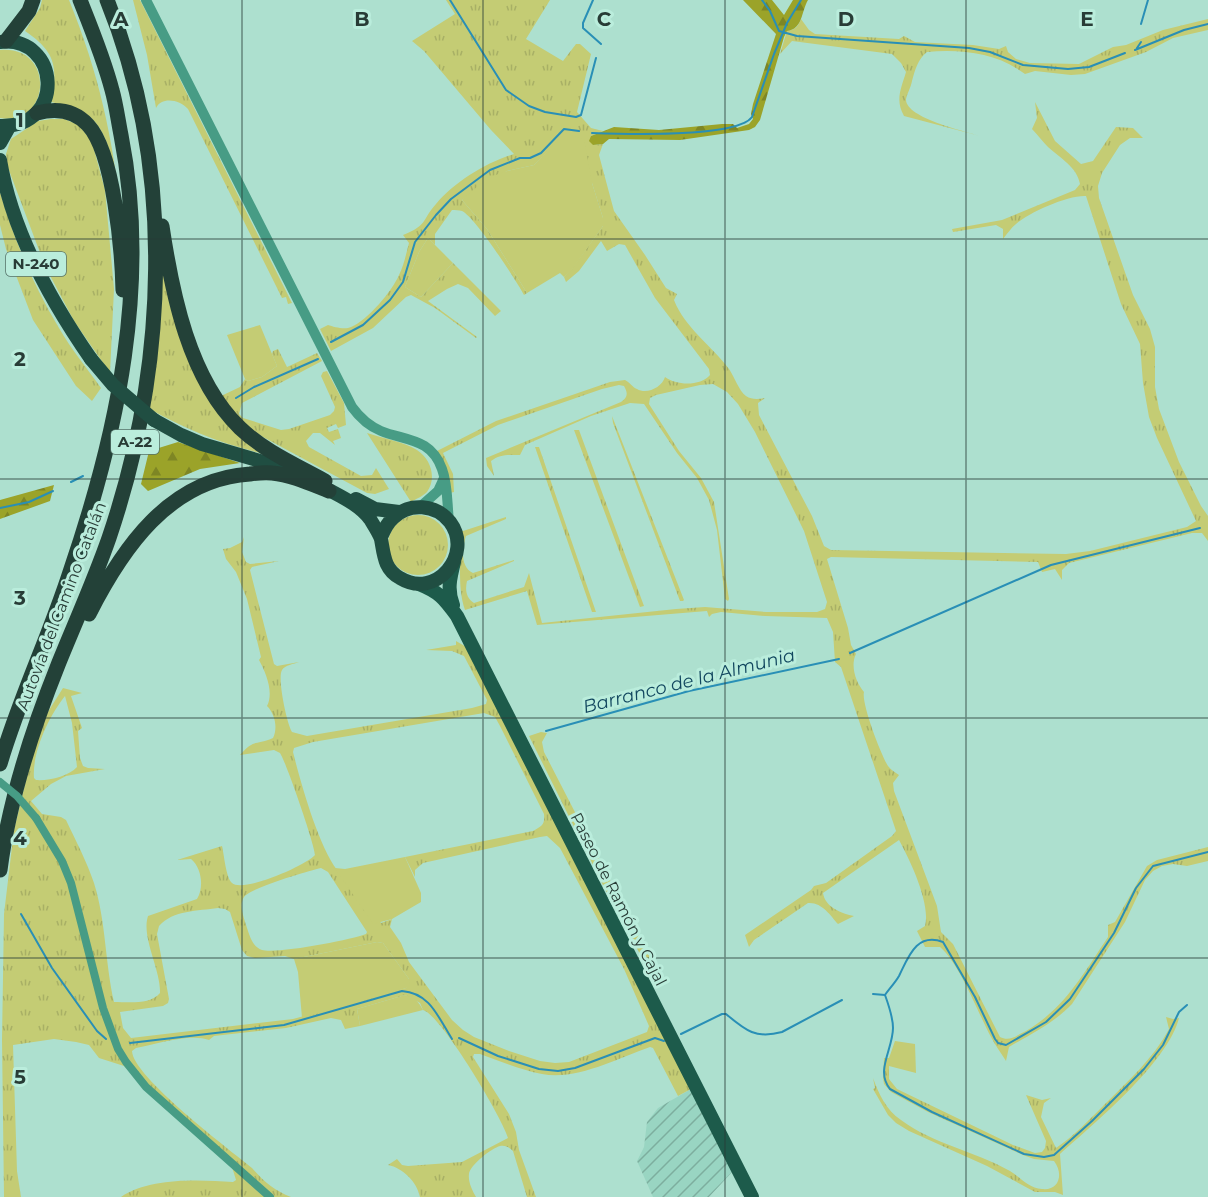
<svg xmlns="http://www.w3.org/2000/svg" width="1208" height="1197" viewBox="0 0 1208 1197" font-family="Montserrat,sans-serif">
<defs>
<pattern id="industrial-furrows" width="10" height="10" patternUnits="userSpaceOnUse" patternTransform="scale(1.5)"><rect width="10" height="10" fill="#99d5c2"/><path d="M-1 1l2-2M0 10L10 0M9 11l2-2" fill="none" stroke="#7dae9e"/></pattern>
<pattern id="grass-tufts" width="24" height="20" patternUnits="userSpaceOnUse" patternTransform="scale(1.5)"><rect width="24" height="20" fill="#c4cc74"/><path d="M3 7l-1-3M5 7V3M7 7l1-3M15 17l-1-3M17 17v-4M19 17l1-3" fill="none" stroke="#a8b065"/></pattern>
<pattern id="forest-firs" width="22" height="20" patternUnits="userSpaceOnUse" patternTransform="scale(1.5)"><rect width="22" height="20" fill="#9ba329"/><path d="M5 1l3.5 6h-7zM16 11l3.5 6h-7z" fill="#7e8624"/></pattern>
</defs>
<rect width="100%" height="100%" fill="#ade0cf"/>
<path fill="url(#industrial-furrows)" d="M691 1089 733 1171 709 1197H653L637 1161 644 1147 647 1122 658 1108Z"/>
<path fill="url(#grass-tufts)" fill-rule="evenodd" d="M42 0H69C99 74 113 137 121 216 116 186 114 132 86 114 76 106 63 105 51 102 58 67 56 52 25 31L40 8Z
M133 0H140L292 303 288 304 286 297 282 298 188 109C180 100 162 96 156 108L147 55Z
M446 0H550L526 39 563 61 576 44H580L591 54 577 112 591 128 603 131 591 136 593 145 603 144 599 155 614 211 645 255 666 288 677 294 674 300C685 328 711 345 729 369 734 376 739 391 746 396 752 400 759 399 765 398L758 403 759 415 812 516 824 546 831 550 1066 554 1090 551 1187 527 1196 521 1157 438 1149 417 1143 383 1140 344 1121 304 1086 196C1068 195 1030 212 1016 224 1011 228 1007 234 1003 239V229L996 225 953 232 952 229 1002 220 1075 190 1080 184C1077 167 1060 158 1048 147 1043 142 1038 135 1032 129L1037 118 1035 102 1055 141 1081 164 1093 161 1116 127 1133 128 1143 138H1130L1120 145 1102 173 1098 186 1099 198 1133 295 1150 329 1155 347V387L1159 409 1179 462 1201 506 1208 516V541L1202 533H1192L1069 563 1062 570V580L1055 569 1042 572 1038 562 831 557 827 559 848 628 851 645 856 654C850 666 856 683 864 692 861 703 881 755 888 766 891 770 895 772 899 775L893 783 894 791 937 906 941 932 953 944 1000 1037C1010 1042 1017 1035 1026 1031 1065 1008 1083 974 1108 937V925L1115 922 1147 866 1157 860 1208 847V861L1187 866 1173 864 1162 866 1153 871 1145 880 1125 922 1072 1004C1054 1023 1031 1034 1009 1047L1006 1061C1001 1053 995 1045 991 1037 978 1013 960 964 940 947H925L917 931 925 926C931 904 910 860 899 840L823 893C825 907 842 914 854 916L838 924C830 915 822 902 808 903L754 940 749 947 745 935 811 890 814 886 826 883 892 836 896 831 841 667 835 662 833 632 827 618 765 616 721 612 712 614 709 617 707 611 537 625 527 591 465 610C456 584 463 556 458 529L463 531 506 517V519L466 536C462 548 460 567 473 573L514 560V561L467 581C465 590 466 598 474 603L524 587 529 573 542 623 676 609 705 607 766 612H817L825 609 827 602 804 531 755 432 738 404 727 392 713 384 700 385 656 395 650 398 649 404 679 451 701 478 714 502 729 599 728 601 725 599 717 530 709 500 697 478 677 453 644 404 630 403 591 416 525 445 520 455C509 455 500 454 491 461L494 476 487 466 486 458 621 402C628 397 628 393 624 386L619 385 602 389 498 425 443 453 453 474 454 492 450 493 437 451 496 421 610 382 625 380C631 383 632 387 637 389 647 395 662 387 665 377 677 386 701 386 710 375L709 369 655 298 625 245 619 244 607 251 601 241 579 271 566 282 564 277 571 270 603 226V218L592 183 551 148 534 165 507 171 462 200 487 229 527 293 524 295C516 280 475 217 462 211 459 210 455 210 452 210L435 234V245L428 238 419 252 405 287 421 297 453 263 501 311 495 316 468 288 458 284 447 289 428 301 477 337 476 338 435 308 411 295 406 297 373 328 331 351 320 329 328 325C334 327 345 330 351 327 368 320 392 291 399 275 404 265 406 254 409 243L403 235C428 225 421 221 436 204 454 182 487 162 514 154L491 130 424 51 412 41 455 14Z
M801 19 809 30 815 34 899 39 904 36 915 42 973 45 999 49 1006 46 1008 52 1016 59 1030 63 1079 64 1113 47 1126 45 1163 30 1208 19V30L1173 38 1146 52 1085 74 1071 75 1035 71 1025 74C997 53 962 49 927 52 918 59 915 70 912 81 911 87 907 94 906 99 905 118 965 131 980 136L904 116C895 100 901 89 906 72L901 63 892 54 792 41 780 54 787 31C795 30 798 27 801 19Z
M0 50C56 45 51 127 0 118Z
M51 119H64L79 125 92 142 105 190 114 289 110 373 74 321 45 266 7 165 6 154 11 139 38 121Z
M0 192C14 239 33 285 59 328 71 349 87 368 101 388L92 401 76 386 33 320 6 249 0 225Z
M160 240 205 394 221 418 245 442 264 454C222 444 185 429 148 408Z
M278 349 287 367 317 353 322 361 242 403 239 414 243 418 281 430 289 429 330 415 334 411 335 407 321 376 323 372 327 371 344 403 346 425 338 428 336 424 327 428 329 432 338 429 341 438 333 441 335 445 320 433H313L306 441 309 447 361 476 372 475 376 468 389 489 375 494 367 493 263 437 242 423 221 396 240 387 245 379 248 381 262 377 277 366 272 354 273 351Z
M612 416 684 600 683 601H680L613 423Z
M574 430H579L644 606 640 607Z
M367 433C382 438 405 442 417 450 431 459 437 478 427 492 423 496 416 499 411 502Z
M535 447H539L596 612H592Z
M388 545a30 30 0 1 1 60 0a30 30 0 1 1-60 0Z
M244 537 242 552 246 562 250 564 279 561 252 567 250 570 274 664 277 666 299 662C294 664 285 665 282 670 277 678 287 724 292 732L307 736 472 708 486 704 487 700 464 656 452 651 426 650 456 645V641L468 648 691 1089 678 1096 653 1048 650 1047C618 1058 576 1081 542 1074 521 1070 500 1061 480 1054H474L473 1057 509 1114 516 1132 519 1150 536 1197H527L513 1151C510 1148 506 1145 500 1146 492 1148 470 1165 469 1174 468 1182 472 1190 476 1197H420C417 1182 403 1168 388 1165L397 1159 402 1165 408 1166 462 1162 508 1138C502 1117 441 1015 423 1010L420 1003 405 995 357 1009 360 1026 345 1029 341 1020 331 1018 286 1028 214 1036 209 1040C190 1033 156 1044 136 1048L132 1051C133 1077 229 1149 252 1168 263 1181 275 1191 291 1197H121C150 1177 200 1180 233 1182L236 1180 232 1167 124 1066 99 1058 89 1045 76 1042 54 1039 13 1045 17 1171 21 1197H4L2 1040 4 914 14 830 39 726 63 688 82 693 71 696 82 728 78 731 80 758 83 766 88 768 105 769 66 776 51 784 31 801 42 814 61 817 66 820C76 841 87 862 94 883 106 921 105 963 114 1002 129 1002 150 1005 160 993 161 970 141 937 148 916L197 899C204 888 202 868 191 859L177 860 222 846C224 854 226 878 232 883 243 893 305 866 315 855 315 845 286 762 280 753L274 750 240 755C255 738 255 746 273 738 278 728 275 714 267 706 274 692 266 673 259 660L261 657 247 599 236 572 226 559 223 549 230 548 242 542ZM65 696 72 723 77 767C69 776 49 781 36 780L34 778C32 752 49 716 65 696ZM484 713 495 717 500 726 544 814C545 825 542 826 533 831L405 857 415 877V870L423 863 540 837 547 836 560 848 624 969 649 1026 647 1032 569 1062 555 1063 540 1061 509 1051 474 1037 463 1030 452 1020 409 962 401 943 390 927 392 919 381 923C367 906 350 888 337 870 318 844 301 784 293 752L294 748 313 742ZM321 868 328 872 367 932 366 934C351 940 277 954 262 950 253 947 250 937 247 928 245 920 238 906 244 897 250 888 308 871 321 868ZM218 908 225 909 230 912 242 950 247 956 255 958 285 956 294 959 377 942 383 943 409 979 406 988 293 1019 131 1038 123 1028 120 1012 163 1006 168 1003 169 999 157 934 159 926C173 910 198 911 218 908Z
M541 732 547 733 542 742 544 752 648 954 662 975 654 980 604 887 529 736Z
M1166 1017 1173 1019 1179 1018C1168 1062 1095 1123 1060 1154L1063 1195 1055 1192H1035L987 1166 909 1131 896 1123 888 1115 873 1089 875 1088 873 1078C879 1094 886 1110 901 1120 933 1144 975 1151 1010 1171 1021 1178 1029 1188 1042 1189 1059 1191 1064 1174 1054 1161L1034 1159 1023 1155 928 1112 891 1092 884 1084 883 1078 884 1058H889V1079L897 1089 1013 1145 1035 1153 1042 1152 1045 1148 1046 1141 1026 1095 1042 1100 1051 1098 1044 1103 1041 1117 1056 1148C1074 1136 1090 1119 1105 1104 1128 1081 1153 1059 1169 1029Z"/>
<path fill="url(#forest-firs)" d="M743 0H772L784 15 793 0H808C801 12 803 29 787 31L784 37 760 120 755 127 749 130 680 140 609 139 603 144 593 145 589 141 591 136 614 127 659 130 722 124H733L737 128 749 124 753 119 751 114 753 104 776 34Z
M178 442 240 463 200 469 148 491 141 484 149 451Z
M54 485 50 501 0 519V500Z"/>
<path fill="#c4cc74" d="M566 133 584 139 592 183 603 218V226L571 271 564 277 560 273 527 293 487 229 462 200 487 178 507 171 534 165 559 139Z
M428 238 453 263 421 297 405 287 419 252Z
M260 325 277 366 262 377 248 381 245 379 227 335Z
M405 857 421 893V902L392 919 373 924 335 868 345 869Z
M377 942 383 943 409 979 410 984 406 988 381 996 302 1018 298 972 294 959Z
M405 995C414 997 419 1002 423 1010L360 1026 357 1009Z
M895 1041 915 1044 916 1073 889 1066V1058Z"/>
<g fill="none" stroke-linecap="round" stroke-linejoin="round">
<path stroke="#298fb6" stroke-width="2" d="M450 0 506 90 529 106 545 112 576 117 581 115 596 58
M593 0 583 23V28L601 44
M762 0 770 11 779 31 797 36 969 48 990 52 1023 65 1068 69 1089 67 1125 53
M1141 24 1148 0
M1137 48 1141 42
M1135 50 1184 30 1208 24
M592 133C620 134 737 138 752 117L774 54 787 23 801 0
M331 342 363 325 390 300 403 282 415 242 436 215 451 199 490 170 520 158H530L541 153 564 129 579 131
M236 398 254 387 318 359
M71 482 83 476
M0 508 29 502 53 491
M850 653 1051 565 1200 528
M546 731 689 691 839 659
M21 914 52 968 97 1031 106 1039
M873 994 885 995
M885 995C889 989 895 983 899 976 908 958 916 932 943 942L975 997 995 1039 998 1043 1006 1045 1046 1022 1070 999 1114 933 1136 888 1153 866 1208 852
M885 995C889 1006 893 1017 893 1028 893 1049 875 1071 890 1089L932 1112 1024 1154 1044 1157 1054 1155 1092 1121 1144 1069 1163 1045 1179 1012 1187 1005
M681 1034 722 1014H726C746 1031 756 1039 782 1032L842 1000
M459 1038 498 1056 539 1069 558 1071 575 1068 655 1038 664 1041
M130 1043 284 1025 402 991C430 993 438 1017 452 1039"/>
<path stroke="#479c85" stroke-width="8" d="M36 818 62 861 71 883 103 1008 118 1049 126 1062 146 1087 270 1197"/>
<path stroke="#479c85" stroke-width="10" d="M146 0 352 407C360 418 369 426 381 431 406 441 431 438 442 469 448 485 447 504 449 521
M420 507 438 491 444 478"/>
<path stroke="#1d5b4b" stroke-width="14" d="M419 584C439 592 444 598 457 616L752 1197
M453 605C447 590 450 578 454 562"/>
<path stroke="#204e42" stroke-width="14" d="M0 42C60 35 67 128 0 126
M0 143 9 127
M0 160C12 232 50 300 91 359
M154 420 181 435 202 444 301 473
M320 485C337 495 358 503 370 519 373 524 379 533 381 539 384 555 384 569 400 578 436 600 474 554 450 522 436 504 409 502 393 518 387 523 384 530 381 537
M356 499 375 509 399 512"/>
<path stroke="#234138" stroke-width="15" d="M6 41 29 11 33 0
M37 113C56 108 74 110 88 125 114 153 122 251 123 290
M162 226C172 293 189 379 240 428 264 451 296 465 325 481
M89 614C122 549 169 479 250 474 257 473 265 472 272 473 292 475 311 484 329 491
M0 764C19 699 49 637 70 572 118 432 150 282 121 135 118 120 116 104 112 90 104 59 92 30 80 0
M0 870C9 800 32 730 58 665 75 623 94 581 109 538 167 367 176 170 107 0"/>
<path stroke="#479c85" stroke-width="8" d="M0 782 17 796 36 818"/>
<path stroke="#204e42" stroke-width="14" d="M91 359 113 385 154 420"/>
</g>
<path fill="none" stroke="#283c36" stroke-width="1.5" stroke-opacity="0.55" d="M242 0V1197M483 0V1197M725 0V1197M966 0V1197M0 239H1208M0 479H1208M0 718H1208M0 958H1208"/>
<g text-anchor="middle" stroke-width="6" stroke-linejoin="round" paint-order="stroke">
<g fill="#baeddc" stroke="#547168" stroke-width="1.5">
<rect x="6" y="252" width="60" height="24" rx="4.5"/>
<rect x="111" y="430" width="48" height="24" rx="4.5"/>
</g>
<g font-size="15" font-weight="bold" fill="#283c36">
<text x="36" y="269">N-240</text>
<text x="135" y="447">A-22</text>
</g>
<g font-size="16" fill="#283c36" stroke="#baeddc">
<text transform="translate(61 606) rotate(-69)" y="6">Autovía del Camino Catalán</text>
<text transform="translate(619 899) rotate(63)" y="6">Paseo de Ramón y Cajal</text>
</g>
<g font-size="18" font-style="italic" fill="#11465e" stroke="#baeddc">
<text transform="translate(689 681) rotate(-14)" y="6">Barranco de la Almunia</text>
</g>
</g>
<g font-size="20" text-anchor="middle" font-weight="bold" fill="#283c36" stroke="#baeddc" stroke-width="6" stroke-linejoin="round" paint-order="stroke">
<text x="121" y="26">A</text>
<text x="362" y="26">B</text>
<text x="604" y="26">C</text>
<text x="846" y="26">D</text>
<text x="1087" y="26">E</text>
<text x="20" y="127">1</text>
<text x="20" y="366">2</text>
<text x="20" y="605">3</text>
<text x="20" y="845">4</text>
<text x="20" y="1084">5</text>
</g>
</svg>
